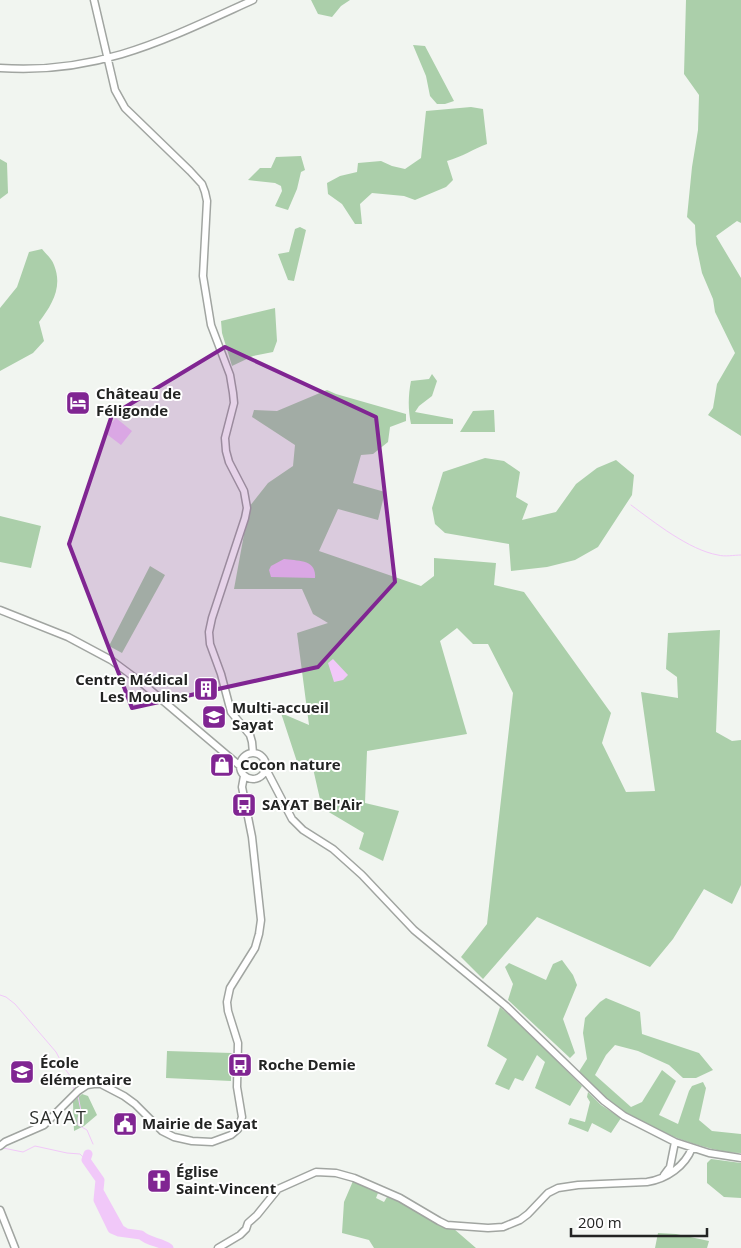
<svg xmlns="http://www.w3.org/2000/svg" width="741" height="1248" viewBox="0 0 741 1248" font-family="'Open Sans',sans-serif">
<rect width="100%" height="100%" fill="#f1f5f0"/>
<path fill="#abcfaa" d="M311 0H350L341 6 332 17 318 14Z
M686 0H741V223L737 221 716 236 741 278V436L708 415 713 408 717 384 735 353 715 312 713 299 702 273 696 244 695 225 687 217 692 167 698 130 699 95 684 74Z
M413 45 425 46 454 101 445 104H437L430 96 426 76Z
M471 107 483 109 487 144C473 149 462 157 447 161L453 180 446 187 415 200 404 196 372 193 360 204 362 224H355L342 204 328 194 327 183 340 176 357 172 358 163 381 161 392 166 405 169 421 158 426 111Z
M301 156 305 170 301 172 297 189 288 210 275 206 282 191 281 186 275 183 248 180 260 168H271L276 157Z
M0 159 7 163 8 193 0 199Z
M300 227 306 230 294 281 288 280 278 254 289 252 295 229Z
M42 249C46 254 52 259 54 265 63 287 52 305 39 322L44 341 33 353 0 371V308L17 287 29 252Z
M275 308 277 341 273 352 253 356 232 366 222 333 221 321Z
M432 374 437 381 432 396 419 406 415 412 453 419V424H411C408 410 408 396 411 381L429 379Z
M327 390 336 394 406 414V421L390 427 388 442 373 454 361 455 353 483 385 492 378 520 338 509 319 551 421 586 434 576V558L496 563 494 585 524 592 611 713 602 743 626 792 655 791 641 692 678 698 677 677 666 669 668 633 720 630 716 732 732 741 741 740V885L732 904 704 889 673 939 650 967 537 917 483 979 461 957 487 924 513 693 488 644H473L457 628 440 641 467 734 367 751 365 803 399 811 383 861 359 849 364 833 322 808 312 764 299 768 281 713 309 725 297 633 328 623 313 614 302 589H234L249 507 268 483 293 466 295 445 252 417 254 410 277 411Z
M494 410 495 432H460L473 411Z
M485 458 504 461 520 472 516 497 528 504 522 520 556 512 576 484 597 468 616 460 634 475 632 495 598 547 575 560 547 567 511 571 509 544 445 533 435 524 432 508 443 472Z
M0 516 41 526 31 568 0 562Z
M150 566 165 575 122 653 109 646Z
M562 960 573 975 577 985 563 1019 575 1053 570 1058 508 1000 513 984 505 967 509 963 546 980 553 964Z
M606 998 640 1012 642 1034 699 1053 713 1070 696 1078H683L669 1065 638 1051 615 1045 606 1055 595 1075 631 1107 642 1102 662 1070 676 1081 659 1115 678 1124 689 1091 692 1086 703 1082 706 1088 699 1120 712 1131 741 1134V1153C707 1153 647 1128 619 1109 604 1099 591 1086 578 1073L587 1059 583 1033 585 1018 600 1002Z
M500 1007 522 1026 582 1086 570 1106 535 1088 545 1062 537 1055 523 1081 515 1078 509 1090 495 1084 507 1059 487 1046Z
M167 1051 232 1053 231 1081 166 1078Z
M588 1092 601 1105 621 1118 611 1133 592 1123 588 1132 568 1124 570 1118 585 1122 590 1102 587 1097Z
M82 1094 88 1096 97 1115 84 1126 74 1131 73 1102Z
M711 1159 741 1163V1198L724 1197 707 1183V1163Z
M353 1181 378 1193 376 1198 384 1202 387 1197 402 1203 438 1224 454 1229 476 1248H374L369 1240 342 1233 344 1202Z
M658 1233 676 1234 709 1241 707 1248H655Z"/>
<path fill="#f1c8f9" d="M116 418 132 431 121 445 104 432Z
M284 559C297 561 317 559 315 578L271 577 269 570 271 566Z
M333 659 348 675 343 680 334 682 328 663Z"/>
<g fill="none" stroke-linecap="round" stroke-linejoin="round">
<path stroke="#f1c8f9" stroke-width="1" d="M631 505C654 522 689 550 718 555 725 557 734 555 741 555
M0 995 6 997 15 1004 56 1052 65 1069 71 1077 74 1091
M78 1096 81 1111 78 1118V1125L87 1130 93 1144
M3 1148 23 1152 35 1146 67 1153 80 1154 86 1160"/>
<path stroke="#f1c8f9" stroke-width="9" d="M88 1154 86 1160 100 1180 98 1200 112 1229 119 1232 141 1235C148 1242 161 1242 169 1248
M99 1191 120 1229 125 1232"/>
<defs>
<path id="secondary" d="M94 0 115 90 125 108 190 171 202 184 205 192 207 201 203 276 211 325 230 375 233 393 234 403 225 438 226 451 229 462 244 491 247 508 245 518 212 618 209 632 210 644 221 674 231 712 250 735 252 742 253 753
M0 68C98 75 167 39 253 0
M0 610 68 637 111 660 142 683 240 766
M240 766a13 13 0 1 1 26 0a13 13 0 1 1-26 0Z
M267 767 268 773 292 819 303 830 333 849 362 875 414 930 506 1006 604 1101 624 1116 675 1142 709 1153 741 1158
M0 1146 5 1142 44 1125 78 1091 87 1085 94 1084H101L124 1096 135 1104 162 1131 174 1137 192 1141 212 1142 231 1135 238 1129 242 1117 237 1087 238 1043 228 1011 227 1002 230 988 255 948 259 934 261 920 252 837 242 787 244 776
M664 1175 670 1167 675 1142
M0 1210 15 1248
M218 1248 240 1235 246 1229 248 1223 257 1215 278 1189 316 1172 336 1173 354 1178 400 1198 439 1221 447 1225 488 1228 503 1227 520 1220 528 1214 548 1193 558 1188 578 1185 647 1182C667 1179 685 1166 692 1148"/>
</defs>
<use href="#secondary" stroke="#a1a5a1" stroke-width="9"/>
<use href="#secondary" stroke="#fff" stroke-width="6"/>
</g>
<path fill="#802592" fill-opacity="0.2" stroke="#802592" stroke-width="4" stroke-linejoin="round" d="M225 347 376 417 395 582 318 667 132 708 69 544 112 415Z"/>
<defs>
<symbol id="hotel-square" viewBox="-11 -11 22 22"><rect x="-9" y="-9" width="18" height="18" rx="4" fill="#802592" stroke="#fff"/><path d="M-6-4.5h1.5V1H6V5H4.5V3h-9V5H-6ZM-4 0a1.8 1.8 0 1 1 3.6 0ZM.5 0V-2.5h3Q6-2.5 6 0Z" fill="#fff"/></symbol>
<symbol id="building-square" viewBox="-11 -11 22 22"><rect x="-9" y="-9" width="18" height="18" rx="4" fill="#802592" stroke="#fff"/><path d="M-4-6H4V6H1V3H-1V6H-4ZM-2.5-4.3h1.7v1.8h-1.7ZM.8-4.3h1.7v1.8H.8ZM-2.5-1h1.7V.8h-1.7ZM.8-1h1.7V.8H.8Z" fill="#fff"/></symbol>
<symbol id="school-square" viewBox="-11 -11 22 22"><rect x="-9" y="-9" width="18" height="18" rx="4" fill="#802592" stroke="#fff"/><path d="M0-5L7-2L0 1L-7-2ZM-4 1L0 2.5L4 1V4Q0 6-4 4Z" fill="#fff"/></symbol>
<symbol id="shop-square" viewBox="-11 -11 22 22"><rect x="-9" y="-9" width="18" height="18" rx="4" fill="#802592" stroke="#fff"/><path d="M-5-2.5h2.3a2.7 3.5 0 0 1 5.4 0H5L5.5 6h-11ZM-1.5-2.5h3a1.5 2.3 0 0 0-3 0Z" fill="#fff"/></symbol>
<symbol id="bus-square" viewBox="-11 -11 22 22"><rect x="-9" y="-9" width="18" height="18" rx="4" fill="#802592" stroke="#fff"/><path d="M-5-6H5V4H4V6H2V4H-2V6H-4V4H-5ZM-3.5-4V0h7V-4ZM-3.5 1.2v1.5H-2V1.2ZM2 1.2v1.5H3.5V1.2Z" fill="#fff"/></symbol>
<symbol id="civic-square" viewBox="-11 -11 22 22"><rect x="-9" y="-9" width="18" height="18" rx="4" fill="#802592" stroke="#fff"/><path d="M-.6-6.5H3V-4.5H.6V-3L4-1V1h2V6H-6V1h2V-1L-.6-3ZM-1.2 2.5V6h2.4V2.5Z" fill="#fff"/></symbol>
<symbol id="church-square" viewBox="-11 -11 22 22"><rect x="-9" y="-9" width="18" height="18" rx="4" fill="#802592" stroke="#fff"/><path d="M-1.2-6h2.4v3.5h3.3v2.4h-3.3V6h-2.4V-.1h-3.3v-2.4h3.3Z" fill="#fff"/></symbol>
</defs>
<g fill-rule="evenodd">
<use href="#hotel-square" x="64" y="389" width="28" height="28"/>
<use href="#building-square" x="192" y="675" width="28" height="28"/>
<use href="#school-square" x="200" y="703" width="28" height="28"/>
<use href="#shop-square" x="208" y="751" width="28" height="28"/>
<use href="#bus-square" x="230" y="791" width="28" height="28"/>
<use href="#bus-square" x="226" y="1051" width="28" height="28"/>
<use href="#school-square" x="8" y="1058" width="28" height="28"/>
<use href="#civic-square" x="111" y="1110" width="28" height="28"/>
<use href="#church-square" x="145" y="1167" width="28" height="28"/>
</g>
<g text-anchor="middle" stroke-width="4" stroke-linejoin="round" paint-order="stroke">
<g font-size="15" font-weight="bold" fill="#232423" stroke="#fff" text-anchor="start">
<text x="96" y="399">Château de<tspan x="96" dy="17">Féligonde</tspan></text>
<text x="188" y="685" text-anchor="end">Centre Médical<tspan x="188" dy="17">Les Moulins</tspan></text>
<text x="232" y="713">Multi-accueil<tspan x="232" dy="17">Sayat</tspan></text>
<text x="240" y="770">Cocon nature</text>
<text x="262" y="810">SAYAT Bel'Air</text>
<text x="40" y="1068">École<tspan x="40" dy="17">élémentaire</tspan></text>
<text x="258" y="1070">Roche Demie</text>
<text x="142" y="1129">Mairie de Sayat</text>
<text x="176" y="1177">Église<tspan x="176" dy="17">Saint-Vincent</tspan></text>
</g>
<g font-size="18" letter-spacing="1" fill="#2d302d" stroke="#fff">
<text x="58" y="1124">SAYAT</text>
</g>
</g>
<path d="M571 1228v8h136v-8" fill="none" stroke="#232423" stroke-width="2.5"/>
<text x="578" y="1228" font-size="15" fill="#232423" stroke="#ffffff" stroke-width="4" paint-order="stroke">200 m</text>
</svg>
